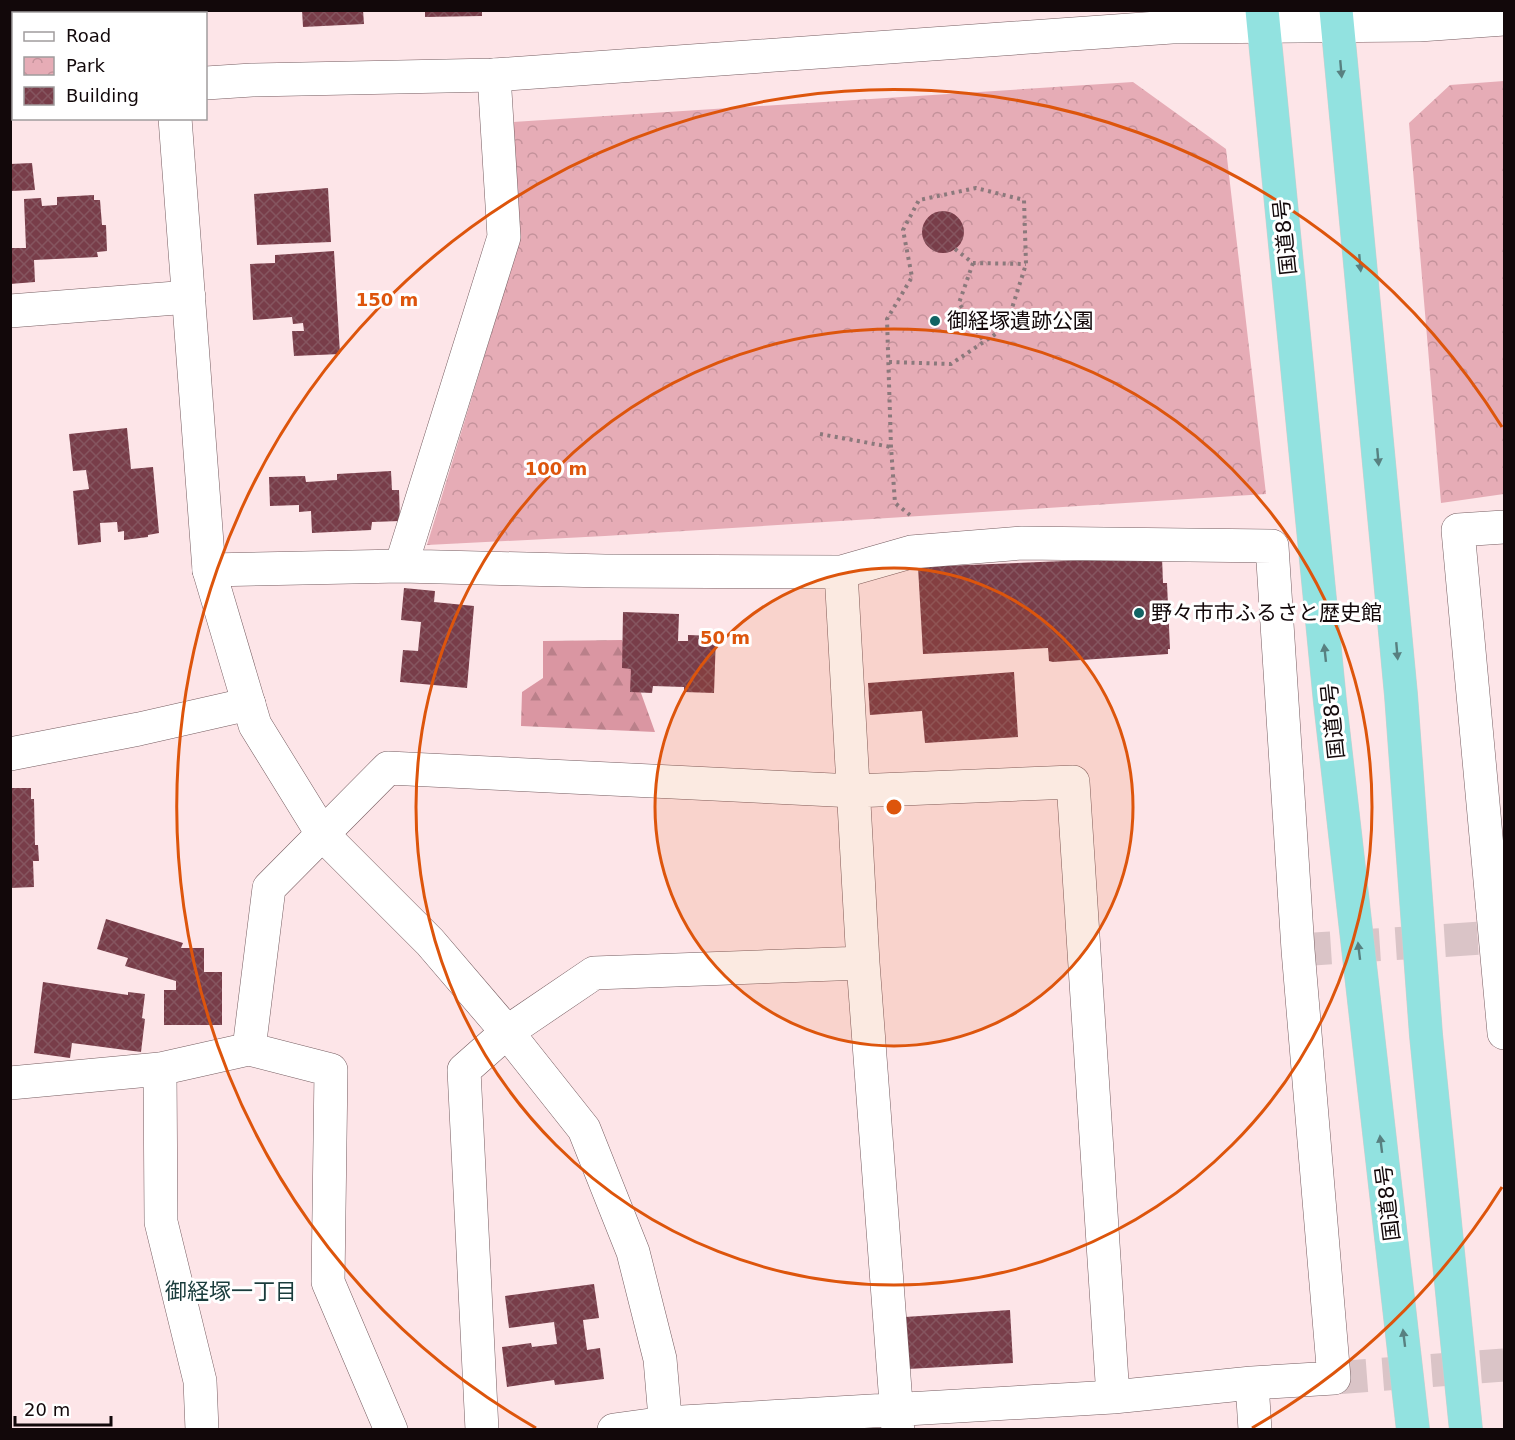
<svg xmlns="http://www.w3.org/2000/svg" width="1515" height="1440" viewBox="0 0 1515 1440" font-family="'DejaVu Sans','Noto Sans JP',sans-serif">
<defs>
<pattern id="forest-firs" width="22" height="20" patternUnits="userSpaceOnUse" patternTransform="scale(1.5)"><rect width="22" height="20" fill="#da96a2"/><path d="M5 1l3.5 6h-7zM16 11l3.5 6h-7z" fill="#ba808a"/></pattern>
<pattern id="park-crowns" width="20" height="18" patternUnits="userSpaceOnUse" patternTransform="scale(1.5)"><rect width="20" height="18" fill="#e6acb6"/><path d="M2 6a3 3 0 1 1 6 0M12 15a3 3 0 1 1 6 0" fill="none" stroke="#c4929b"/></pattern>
<pattern id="building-cross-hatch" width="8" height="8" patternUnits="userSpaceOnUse" patternTransform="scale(1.5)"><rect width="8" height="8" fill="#783d49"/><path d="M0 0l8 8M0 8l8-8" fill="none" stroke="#85555f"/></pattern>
</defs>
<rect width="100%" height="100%" fill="#fde5e8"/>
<path fill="url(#forest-firs)" d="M622 640 655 732 521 726 522 692 543 678V641Z"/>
<path fill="url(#park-crowns)" d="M1504 81V494L1441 503 1409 123 1450 85Z
M1133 82 1226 149 1266 494 605 536 427 545 519 242 513 122Z"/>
<path fill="url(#building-cross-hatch)" d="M302 10H363L364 24 303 27Z
M425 10H482V16L425 17Z
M32 163 35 190 10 191V164Z
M328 188 331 242 257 245 254 194Z
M94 195V200H100L102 225H106L107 251 97 252 98 257 34 260 35 282 10 284V248H26L24 199 41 198 42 206 57 205V197Z
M922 232a21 21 0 1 1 42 0a21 21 0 1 1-42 0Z
M334 251 340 354 294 356 292 331H304L303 323 293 324 292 317 253 320 250 264 275 263V255Z
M127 428 131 469 153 467 159 533 148 535V537L124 540V531L118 532 117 522 100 523 101 542 78 545 73 491 89 489 86 470 73 471 69 434Z
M391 471 392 490H399L400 521 372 522 371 530 312 533 311 511 299 512V505L270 506 269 477 305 476 306 482 337 480V474Z
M1162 557 1163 583H1167L1170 649H1168V654L1053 662 1049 661 1048 648 923 654 918 567Z
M404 588 435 591 434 602 474 606 467 688 400 682 403 650 418 651 421 622 401 620Z
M623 612 679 614 678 641H688V635L716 636 714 693 684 692V687L653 686 652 693 630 692 631 669 622 668Z
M1014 672 1018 737 925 743 922 711 870 715 868 683Z
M10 788H31V799H34L35 845H38L39 861H33L34 887 10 888Z
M106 919 183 943 181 948H204V972H222V1025H164V990H176V981L125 966 128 958 97 949Z
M43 982 128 995V992L145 994 142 1018 145 1019 141 1052 72 1043 70 1058 34 1053Z
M594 1284 599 1318 583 1320 587 1350 600 1348 604 1379 555 1385 554 1380 507 1387 502 1347 531 1343 532 1347 557 1344 554 1322 509 1328 505 1296Z
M1010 1310 1013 1363 908 1369 905 1317Z"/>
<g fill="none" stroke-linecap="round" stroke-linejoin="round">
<path stroke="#dac4c7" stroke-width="33" stroke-dasharray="33 16" stroke-linecap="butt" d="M1298 950 1497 937
M1334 1378 1504 1365"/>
<defs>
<path id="minor" d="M10 311 189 297
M1504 527 1458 530 1504 1033
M401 566 504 237 494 75
M209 570 401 566 605 571 841 572 911 552 1022 543 1272 546 1298 950 1334 1378 1252 1383 1113 1397 665 1423 614 1430
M841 572 863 963 898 1430
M10 754 139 729 249 704
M249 1049 269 888 388 768 854 791 1073 782 1113 1397
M160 1069 161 1222 200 1381 202 1430
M10 1083 160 1069 249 1049 331 1070 328 1282 391 1430
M1252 1383 1255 1430
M482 1430 464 1070 507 1032 594 973 863 963"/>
<path id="tertiary" d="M171 10V14
M206 83 252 80 494 75 1172 27 1419 25 1504 19
M10 96H14
M175 118 209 570 255 725 323 835 430 942 507 1032 584 1129 633 1252 660 1359 666 1430"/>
<path id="trunk" d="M1262 10 1330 702 1413 1430
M1336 10 1401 695 1426 1035 1466 1430"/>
</defs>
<use href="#minor" stroke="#765d61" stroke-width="34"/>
<use href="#tertiary" stroke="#765d61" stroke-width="34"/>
<use href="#trunk" stroke="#d0cece" stroke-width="34"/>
<path stroke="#8b797c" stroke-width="4" stroke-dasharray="3 4.5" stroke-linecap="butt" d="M955 249 973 263 1026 264
M973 263 959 303 984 342
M889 362 951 364 1006 327 1026 264 1024 200 976 188 919 200 903 230 912 277 887 319 891 447 895 503 910 515
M820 434 891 447"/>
<use href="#minor" stroke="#fff" stroke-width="33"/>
<use href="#tertiary" stroke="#fff" stroke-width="33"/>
<use href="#trunk" stroke="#92e2e0" stroke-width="33"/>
</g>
<defs><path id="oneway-solid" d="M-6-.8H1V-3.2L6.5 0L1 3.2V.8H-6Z" transform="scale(1.5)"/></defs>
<g fill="#588080">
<use href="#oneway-solid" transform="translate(1341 69) rotate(85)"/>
<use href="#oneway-solid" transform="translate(1360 263) rotate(85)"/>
<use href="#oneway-solid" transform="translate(1378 457) rotate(85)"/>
<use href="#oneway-solid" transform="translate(1397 651) rotate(85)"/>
<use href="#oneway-solid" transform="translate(1325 653) rotate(-96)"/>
<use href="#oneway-solid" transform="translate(1359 951) rotate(-97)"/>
<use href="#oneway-solid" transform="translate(1381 1144) rotate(-97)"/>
<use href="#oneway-solid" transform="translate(1404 1338) rotate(-97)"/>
</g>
<circle cx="894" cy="807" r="239" fill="#dd550c" fill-opacity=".12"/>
<g fill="none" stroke="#dd550c" stroke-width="3">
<circle cx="894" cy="807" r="239"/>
<circle cx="894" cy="807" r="478"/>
<path d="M1502 1187A717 717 0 0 1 1252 1428M536 1428A717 717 0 1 1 1502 427"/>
</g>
<g fill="#126363" stroke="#fff" stroke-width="2">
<circle cx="935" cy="321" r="6"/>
<circle cx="1139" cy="613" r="6"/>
</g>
<g text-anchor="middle" stroke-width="6" stroke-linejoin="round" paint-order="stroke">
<g font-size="21" fill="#12080a" stroke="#fff">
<text transform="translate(1285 237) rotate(-96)" y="7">国道8号</text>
<text transform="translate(1333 721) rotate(-96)" y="7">国道8号</text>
<text transform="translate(1388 1203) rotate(-97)" y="7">国道8号</text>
</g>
<g font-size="21" fill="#12080a" stroke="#fff" text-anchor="start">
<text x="947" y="328">御経塚遺跡公園</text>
<text x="1151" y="620">野々市市ふるさと歴史館</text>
</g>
<g font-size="22" fill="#1a3c3c" stroke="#fff">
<text x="231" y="1299">御経塚一丁目</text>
</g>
</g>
<circle cx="894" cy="807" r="9" fill="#dd550c" stroke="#fff" stroke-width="3"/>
<g font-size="18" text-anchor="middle" font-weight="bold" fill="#dd550c" stroke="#fff" stroke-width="6" stroke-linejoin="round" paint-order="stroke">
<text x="387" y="306">150 m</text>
<text x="556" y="475">100 m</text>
<text x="725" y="644">50 m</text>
</g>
<rect width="1515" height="1440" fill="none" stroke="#12080a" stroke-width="24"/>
<rect x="12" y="12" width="195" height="108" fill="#ffffff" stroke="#a09c9d" stroke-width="1.5"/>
<rect x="24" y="32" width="30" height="9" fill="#ffffff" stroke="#a09c9d" stroke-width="1.5"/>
<text x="66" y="42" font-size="18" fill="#12080a">Road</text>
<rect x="24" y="57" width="30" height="18" fill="url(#park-crowns)" stroke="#a09c9d" stroke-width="1.5"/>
<text x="66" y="72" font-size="18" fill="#12080a">Park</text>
<rect x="24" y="87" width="30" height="18" fill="url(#building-cross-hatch)" stroke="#a09c9d" stroke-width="1.5"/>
<text x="66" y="102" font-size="18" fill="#12080a">Building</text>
<path d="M15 1416v9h96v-9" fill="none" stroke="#12080a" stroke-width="3"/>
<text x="24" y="1416" font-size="18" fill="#12080a" stroke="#ffffff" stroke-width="4.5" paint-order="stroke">20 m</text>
</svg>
